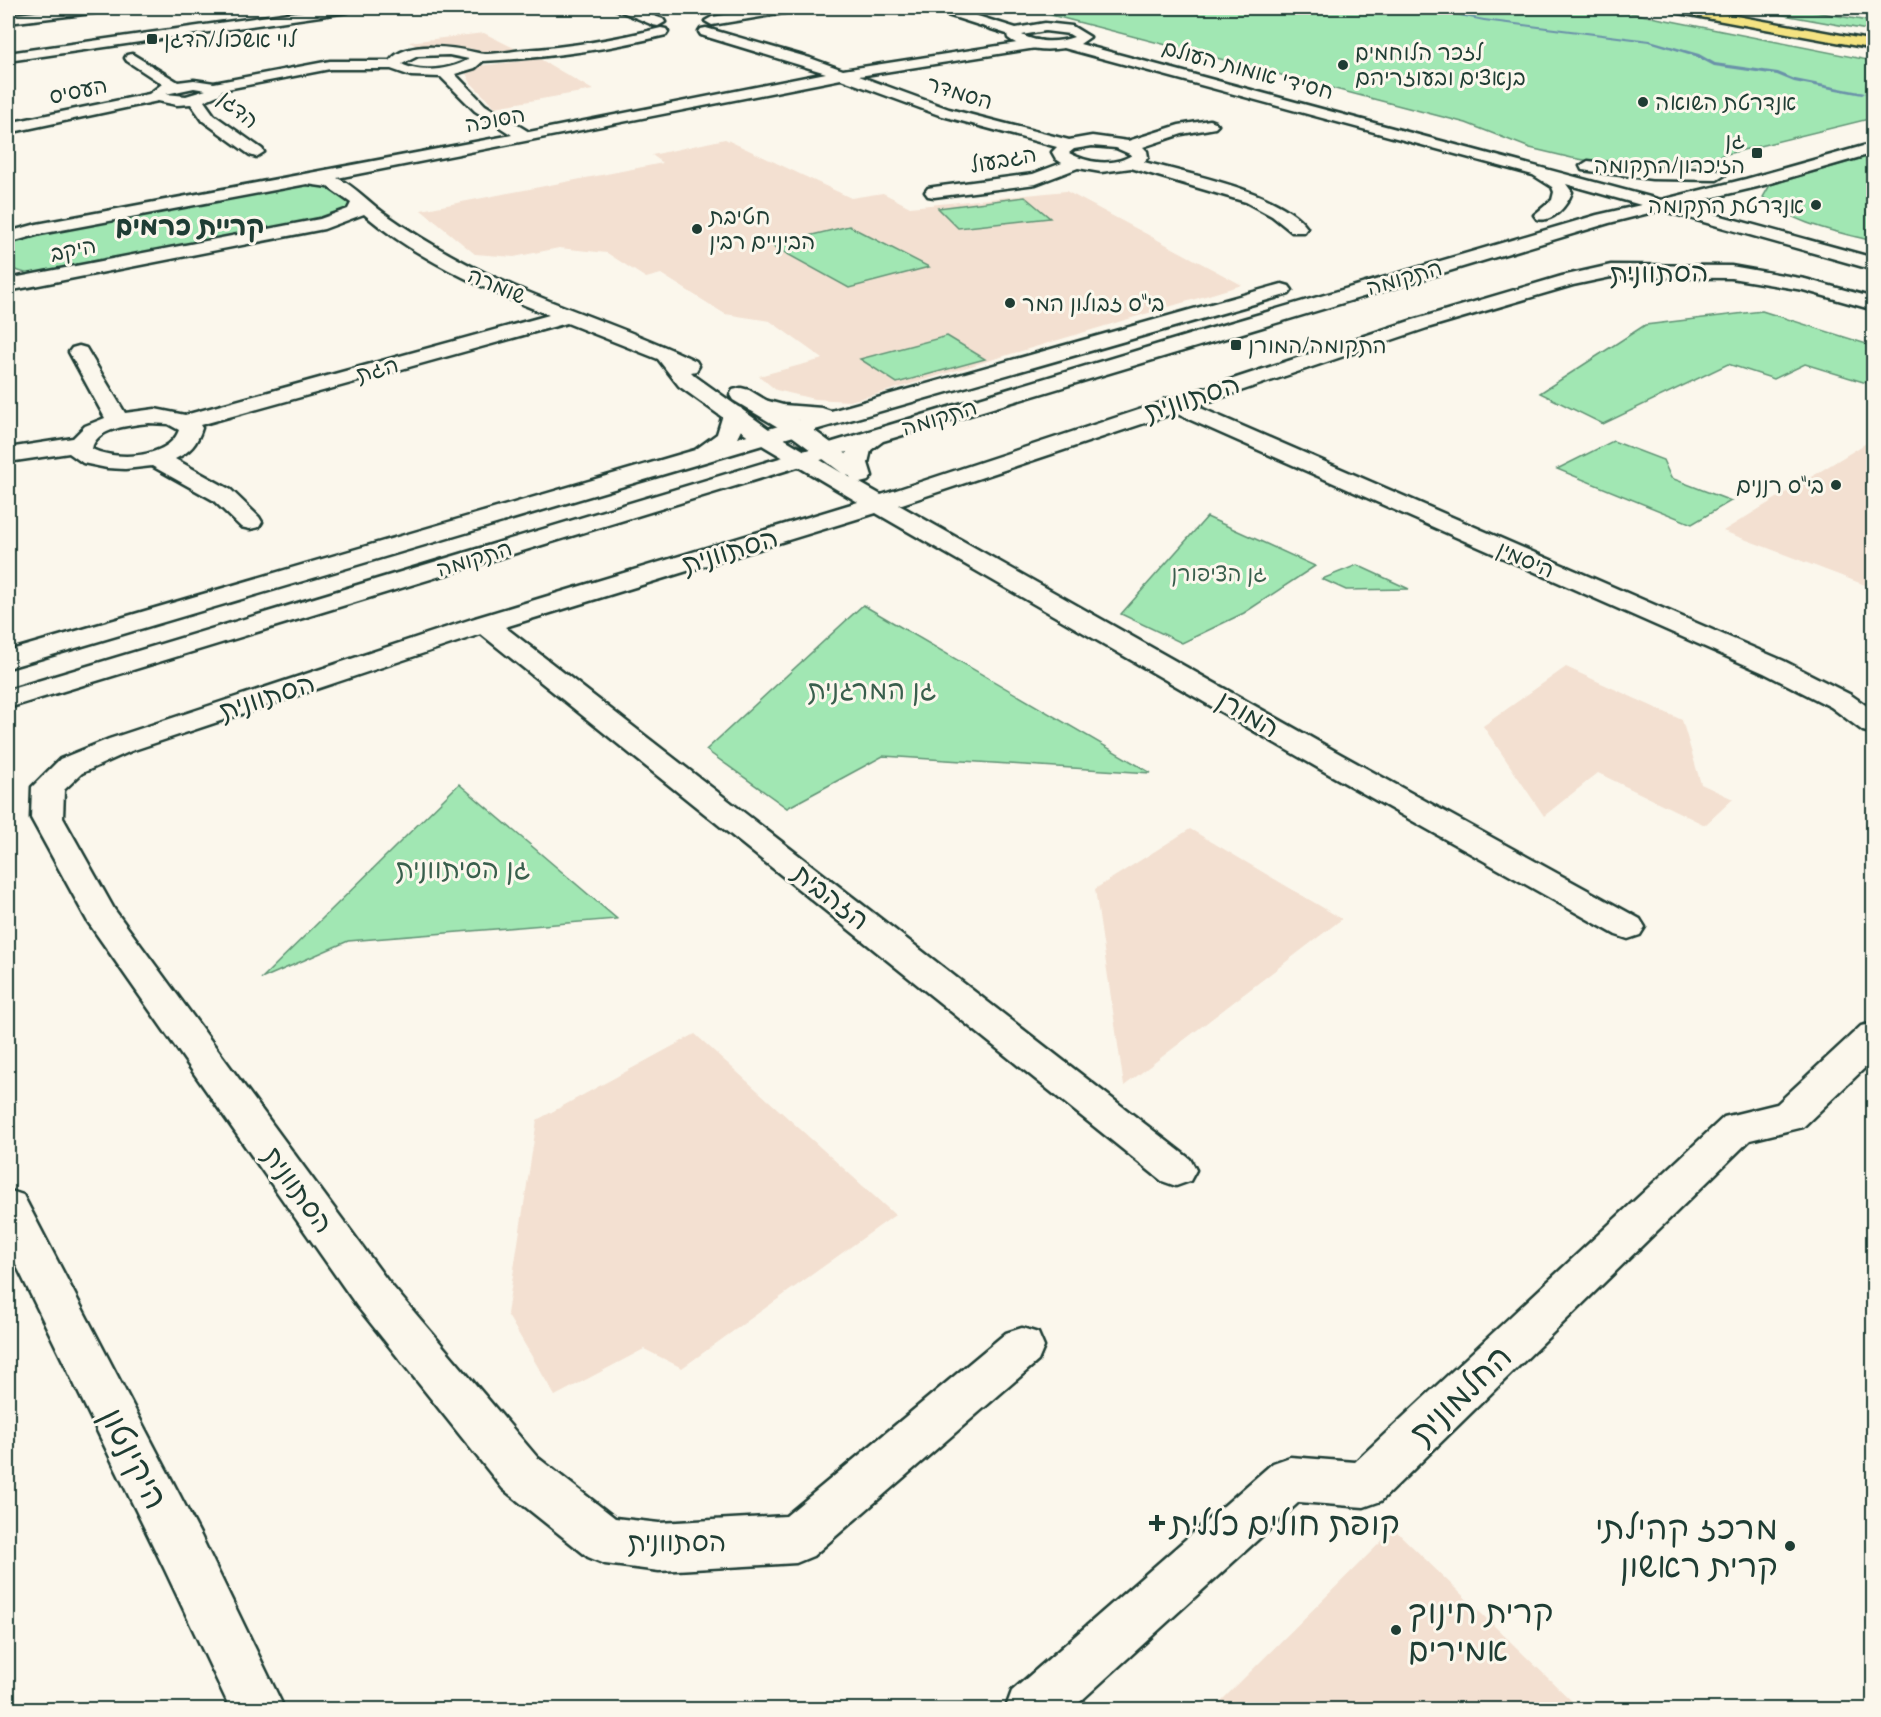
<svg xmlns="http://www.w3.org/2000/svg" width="1881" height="1717" viewBox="0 0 1881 1717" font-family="'Indie Flower','Playpen Sans Hebrew',sans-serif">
<rect width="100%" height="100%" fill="#fbf7ec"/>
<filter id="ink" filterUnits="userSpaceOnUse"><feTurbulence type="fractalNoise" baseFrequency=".0167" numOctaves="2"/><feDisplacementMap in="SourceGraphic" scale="12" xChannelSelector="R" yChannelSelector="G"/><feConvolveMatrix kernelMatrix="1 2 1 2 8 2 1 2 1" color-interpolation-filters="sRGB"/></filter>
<g filter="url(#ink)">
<path fill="#f3e0d1" d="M484 33 520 51 486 53 468 48H422L409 42Z
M540 59 593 90 495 107 471 83 464 70 478 66Z
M725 139 851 198 883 193 910 207 1066 191 1242 285 874 395 849 401 814 399 776 390 759 376 823 359 770 321 725 314 661 274 646 278 607 253 559 248 514 257 475 254 421 210 663 163 652 155Z
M1873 439V588L1723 531Z
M1566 667 1682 720 1701 784 1733 799 1705 825 1598 773 1544 816 1483 726Z
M1190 829 1342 919 1124 1086 1095 889Z
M695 1034 895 1215 682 1368 644 1349 555 1396 507 1314 537 1120Z
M1394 1529 1580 1709H1213Z"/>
<path fill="#a1e7b3" stroke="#609274" stroke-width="1.5" d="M1024 8H1606L1873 61V118L1682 165 1633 168 1572 158 1530 148 1466 123Z
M1744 8H1793L1873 22V31Z
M1873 155V241C1834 231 1794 225 1763 197L1770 185Z
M321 180 359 204 356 212 36 276 8 268V238L17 234Z
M1025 197 1050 218 958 228 938 208Z
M849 226 929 267 849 288 771 245Z
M1762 311 1873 346V385L1805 364 1774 379 1728 364 1603 424 1540 393 1645 325Z
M947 336 985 359 897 383 860 359Z
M1613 441 1663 460 1671 478 1731 501 1692 524 1557 469Z
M1207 517 1315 566 1244 613 1182 643 1121 614Z
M1357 565 1409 589 1346 590 1322 579Z
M863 605 1151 773 883 756 787 808 706 750Z
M459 784 617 919 348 941 261 979Z"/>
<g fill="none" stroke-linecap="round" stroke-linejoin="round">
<path fill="#6b92a9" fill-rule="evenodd" d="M1315 8 1350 10 1418 8 1350 12Z
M1422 8H1428L1484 19 1650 40 1699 54 1715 63 1778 72 1795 79 1865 93 1862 95 1794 82 1777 75 1714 66 1695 56 1649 42 1484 21Z"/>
<defs>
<path id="street" d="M73 8H107L101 12 8 23V15Z
M613 8H630L663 19 665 22 658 26 653 25Z
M770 8H796L790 12 712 25 705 21 712 17Z
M661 28 666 29 668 32 666 35C606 50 545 58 483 61L475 68 455 74 485 105 529 132 826 73 701 35 699 32 701 29 706 28 810 58 843 70 1037 40 1042 41 1044 44 1042 47 859 76 949 109 1069 140 1092 136 1128 141 1179 125 1210 120 1215 122 1218 125 1215 128 1182 134 1143 147 1147 151 1148 157 1144 162C1187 174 1281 191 1307 228L1304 232H1292L1272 216 1246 202 1131 168 1101 172 1078 168 1036 184 934 197 928 196 925 192 928 188 934 187 1033 174 1062 163 1056 159 1052 152 1057 147 939 115 841 79 337 178C355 186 368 202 384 213 408 230 432 245 458 259 534 301 618 323 696 361L699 366 696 371 691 372 695 376 773 432 842 473 788 433 733 400 730 395 733 390 741 388 749 390 804 423 861 465 865 470 861 475 853 477 846 475 881 495 1163 402 1165 399 1175 398 1413 320 1562 276 1611 265 1731 266 1805 279 1874 298V310L1803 290 1731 278 1611 277 1573 285 1427 328 1196 406 1784 661 1851 695 1874 711V734L1863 731 1831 707 1764 673 1175 413 899 505 1342 755 1640 919 1645 927 1640 935 1628 939 1616 935 1320 769 876 513 505 627 1190 1159 1196 1170 1190 1181 1176 1186 1162 1181 481 634 131 751 82 773 64 790 63 818 114 909 387 1280 537 1457 615 1518 659 1523 786 1516 1006 1333 1022 1328 1038 1333 1044 1347 1038 1361 813 1556 796 1563 659 1571 605 1564 588 1557 503 1489 357 1306 88 922 31 818 32 787 60 759 109 739 475 618 858 502 757 442 679 386 658 359 567 323 200 425 202 428C197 444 190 452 175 459L231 490 259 517 262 522 259 527 250 529 241 527 213 500 152 466 125 469 107 468 83 463 69 453 8 462V448L73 438 85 426 105 418 69 352 72 348 79 346 86 348 125 413 155 409 185 415 549 315C484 289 417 259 364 214L324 229 8 291V279L320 219 348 209 351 203 328 187 307 184 40 234 8 243V232L37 224 512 135 475 111 441 77 411 76 391 69H330L222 90 220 94 204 101 214 115 262 149 264 152 256 157 250 155 203 121 191 104 177 105 158 101 8 133V123L149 94 162 84 127 61 125 58 127 55 132 54 178 82 194 80 214 83 330 61H390C406 39 456 48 478 53 491 56 511 51 524 50 571 47 616 39 661 28ZM449 55 469 59C452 70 419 74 402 64L418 56ZM194 88 206 90 186 96 166 94ZM1092 146 1116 148 1132 155C1113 167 1087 163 1069 153L1074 149ZM149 423 168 424 179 430C169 459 115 461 92 449 95 428 132 425 149 423Z
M1874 1023V1059L1803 1127 1750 1140 1381 1501 1364 1507 1299 1502 1071 1710H1005L1012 1691 1273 1463 1290 1457 1355 1462 1724 1117 1777 1104 1861 1026Z
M8 1190 23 1195 201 1536 285 1710H231L165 1570 8 1248Z"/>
<path id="secondary" d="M325 8H354L348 12 8 61V53Z
M934 8H952L1016 28 1045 23 1072 26 1090 37 1080 44 1661 200 1746 179 1874 143V153L1757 187 1681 205 1874 258V270L1661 210 1609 223 883 441 871 450 868 463 872 476 868 481 860 483 852 481 844 463 847 452 8 708V690L1202 331 1597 215 1641 205 1566 184 1572 192C1567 206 1553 223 1537 219L1534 215 1552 200 1554 192 1552 187 1533 175 1064 48C1046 51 1023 50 1008 38L1007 34 935 11ZM1045 31 1069 34 1074 37C1058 43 1037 43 1022 35Z
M1588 161 1652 168 1717 170 1725 175 1717 180 1652 179 1582 170 1580 166Z
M1282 284 1289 286 1292 290 1289 294 773 442 8 668V651L695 450 717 434 725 408 733 406 741 408 744 413 742 428 737 438 800 420 782 419 749 410 746 405 749 400 757 398 783 405 822 408 831 411Z"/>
<path id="primary" d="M1668 8H1692L1874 41V49L1674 12Z"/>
</defs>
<use href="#street" stroke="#1f3d34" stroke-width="5"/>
<use href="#secondary" stroke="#1f3d34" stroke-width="5"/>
<use href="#primary" stroke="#1f3d34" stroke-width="5"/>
<use href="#street" fill="#fbf7ec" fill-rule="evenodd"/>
<use href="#secondary" fill="#fbf7ec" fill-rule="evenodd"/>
<use href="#primary" fill="#f4e382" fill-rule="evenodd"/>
</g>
</g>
<g fill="#1f3d34" stroke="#fbf7ec" stroke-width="2">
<rect x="146" y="33" width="12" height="12" rx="3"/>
<circle cx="1343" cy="65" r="6"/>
<circle cx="1643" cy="102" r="6"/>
<rect x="1751" y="147" width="12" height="12" rx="3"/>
<circle cx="1816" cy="205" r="6"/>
<circle cx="697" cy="229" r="6"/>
<circle cx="1010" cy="303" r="6"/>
<rect x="1230" y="339" width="12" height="12" rx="3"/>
<circle cx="1836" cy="485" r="6"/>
<path d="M1154 1514h6v6h6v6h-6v6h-6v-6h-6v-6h6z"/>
<circle cx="1790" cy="1546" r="6"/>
<circle cx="1396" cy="1630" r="6"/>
</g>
<g text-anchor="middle" stroke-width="6" stroke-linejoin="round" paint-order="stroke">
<g font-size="22" fill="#1f3d34" stroke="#fbf7ec" text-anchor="start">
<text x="164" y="47">לוי אשכול/הדגן</text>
<text x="1355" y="60">לזכר הלוחמים<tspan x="1355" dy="25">בנאצים ובעוזריהם</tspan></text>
<text x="1655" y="110">אנדרטת השואה</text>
<text x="1745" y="148" text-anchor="end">גן<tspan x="1745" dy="25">הזיכרון/התקומה</tspan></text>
<text x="1804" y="213" text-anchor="end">אנדרטת התקומה</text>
<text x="709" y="224">חטיבת<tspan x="709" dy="25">הביניים רבין</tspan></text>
<text x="1022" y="311">בי"ס זבולון המר</text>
<text x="1248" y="353">התקומה/המורן</text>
<text x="1824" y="493" text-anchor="end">בי"ס רננים</text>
</g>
<g font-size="22" fill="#1f3d34" stroke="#fbf7ec">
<text transform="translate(1248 69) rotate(15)" y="8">חסידי אומות העולם</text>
<text transform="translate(78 90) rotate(-12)" y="8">העסיס</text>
<text transform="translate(960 92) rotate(17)" y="8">הסמדר</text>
<text transform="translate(239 109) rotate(41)" y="8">הדגן</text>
<text transform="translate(495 119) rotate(-11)" y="8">הסוכה</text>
<text transform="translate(1003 159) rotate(-10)" y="8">הגבעול</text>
<text transform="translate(73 249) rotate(-11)" y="8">היקב</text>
<text transform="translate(1404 277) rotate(-16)" y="8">התקומה</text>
<text transform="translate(497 285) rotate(23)" y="8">שומרה</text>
<text transform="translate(377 369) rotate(-15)" y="8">הגת</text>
<text transform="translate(939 417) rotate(-17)" y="8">התקומה</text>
<text transform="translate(474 558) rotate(-17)" y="8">התקומה</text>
<text transform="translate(1526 559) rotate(24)" y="8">היסמין</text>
</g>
<g font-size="22" fill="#395f4d" stroke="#fbf7ec">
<text x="1219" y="581">גן הציפורן</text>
</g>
<g font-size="27" font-weight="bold" fill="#1f3d34" stroke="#fbf7ec">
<text x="190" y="235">קריית כרמים</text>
</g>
<g font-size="27" fill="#1f3d34" stroke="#fbf7ec">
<text transform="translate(1659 273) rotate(-1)" y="9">הסתוונית</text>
<text transform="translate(1192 398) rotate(-18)" y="9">הסתוונית</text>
<text transform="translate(730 551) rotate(-17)" y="9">הסתוונית</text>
<text transform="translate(267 697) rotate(-18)" y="9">הסתוונית</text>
<text transform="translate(1248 714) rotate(30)" y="9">המורן</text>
<text transform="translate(831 897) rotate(38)" y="9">הזהבית</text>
<text transform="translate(298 1190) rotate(54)" y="9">הסתוונית</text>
<text x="677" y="1551">הסתוונית</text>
</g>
<g font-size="27" fill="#395f4d" stroke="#fbf7ec">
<text x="872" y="699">גן המרגנית</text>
<text x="463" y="878">גן הסיתוונית</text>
</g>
<g font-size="33" fill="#1f3d34" stroke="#fbf7ec">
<text transform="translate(1460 1394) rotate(-44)" y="12">החלמונית</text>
<text transform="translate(135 1458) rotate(63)" y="12">היקינטון</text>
</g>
<g font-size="33" fill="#1f3d34" stroke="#fbf7ec" text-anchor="start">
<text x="1170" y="1535">קופת חולים כללית</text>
<text x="1778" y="1539" text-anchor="end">מרכז קהילתי<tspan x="1778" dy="38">קרית ראשון</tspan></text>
<text x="1408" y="1623">קרית חינוך<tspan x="1408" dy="38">אמירים</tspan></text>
</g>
</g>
<rect width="1881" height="1717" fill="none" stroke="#fbf7ec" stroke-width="30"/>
<rect x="15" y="15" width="1851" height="1687" fill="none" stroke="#1f3d34" stroke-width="2" filter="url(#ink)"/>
</svg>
